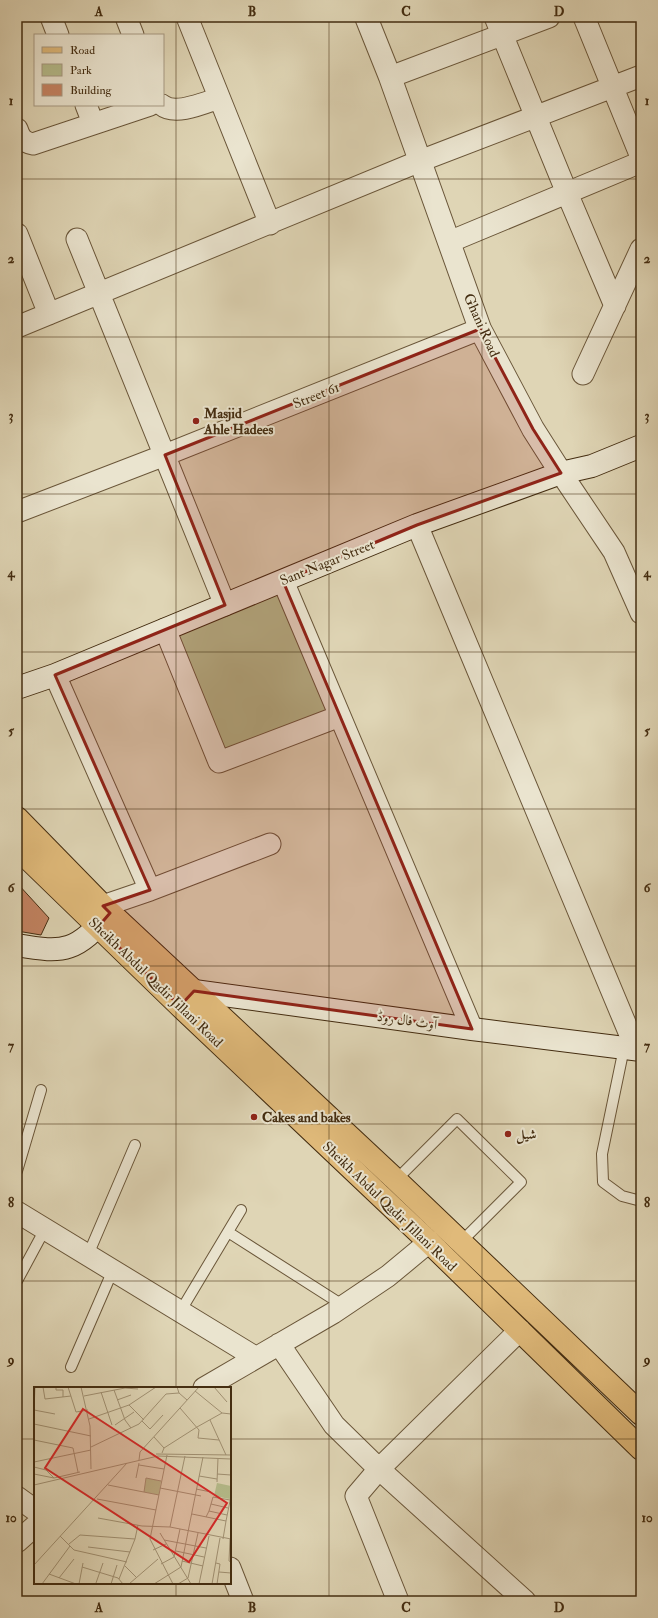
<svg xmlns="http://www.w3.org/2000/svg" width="658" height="1618" viewBox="0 0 658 1618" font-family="'IM FELL Double Pica',Amiri,serif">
<rect width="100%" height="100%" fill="#dfd5b5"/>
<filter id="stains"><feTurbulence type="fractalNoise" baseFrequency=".005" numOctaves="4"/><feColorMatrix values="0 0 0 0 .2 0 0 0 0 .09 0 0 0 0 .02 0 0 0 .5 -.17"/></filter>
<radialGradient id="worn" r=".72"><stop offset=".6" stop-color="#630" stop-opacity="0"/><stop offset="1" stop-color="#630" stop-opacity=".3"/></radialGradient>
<path fill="#b5bc8b" stroke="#7c744e" d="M283 581 340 716 219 762 165 629Z"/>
<path fill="#c58463" stroke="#432c10" d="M17 883 49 918 41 935 17 931Z"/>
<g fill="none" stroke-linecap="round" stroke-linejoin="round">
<defs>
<path id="service" d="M624 1048 602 1154 603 1182 622 1196 641 1201
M17 1171 41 1090
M396 1180 457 1119 521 1182 461 1242
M228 1232 344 1306
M88 1255 135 1145
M17 1281 45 1229
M180 1312 241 1210
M71 1367 113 1270"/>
<path id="minor" d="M51 17 58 35
M126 17 133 35
M187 17 270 224
M495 17 567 193 615 306
M584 17 641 157
M390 77 549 17
M86 105 93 123
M162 105C175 116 204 103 219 98
M17 129C20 138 23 142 33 144L150 105
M17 234 49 314
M77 239 225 605
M449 242 641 162
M17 327 420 161 641 76
M583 374 641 249
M561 473 614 552 641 613
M17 512 165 455 480 329
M417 525 636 1049
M283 581 472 1029
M165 629 219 762 340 716
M55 675 150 890
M103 906 150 890 270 844
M17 1212 255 1357
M279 1344 334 1425 379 1469 525 1601
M204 1388 333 1313 388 1276 429 1242
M17 1497 35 1510
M17 1542 35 1526
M230 1568 243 1601
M398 1601 356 1496 379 1469 520 1330"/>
<path id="tertiary" d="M366 17 390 77 480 329 533 429 561 473"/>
<path id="secondary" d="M17 688 55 675 417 525 561 473 592 466 641 446
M17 945C66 954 76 951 110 913
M187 998 194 991 472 1029 641 1050"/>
<path id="primary" d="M17 818 103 906 396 1180 641 1414
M17 848 180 1006 429 1242 641 1449"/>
</defs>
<use href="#service" stroke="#6a5639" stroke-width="12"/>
<use href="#minor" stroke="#6a5639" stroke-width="23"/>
<use href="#tertiary" stroke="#6a5639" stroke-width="24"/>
<use href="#secondary" stroke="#432c10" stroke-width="24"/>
<use href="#primary" stroke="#432c10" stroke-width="24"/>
<use href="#service" stroke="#eae4cf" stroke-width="10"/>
<use href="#minor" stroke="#eae4cf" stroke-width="21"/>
<use href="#tertiary" stroke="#eae4cf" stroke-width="22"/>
<use href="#secondary" stroke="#eae4cf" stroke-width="22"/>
<use href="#primary" stroke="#e0ba7a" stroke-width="22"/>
</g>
<path fill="#8f2418" fill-opacity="0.2" stroke="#8f2418" stroke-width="3" stroke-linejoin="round" d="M480 329 533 429 561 473 417 525 283 581 472 1029 194 991 180 1006 98 927 110 913 103 906 150 890 55 675 225 605 165 455Z"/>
<path fill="none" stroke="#432c10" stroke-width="1" stroke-opacity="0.55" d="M176 17V1388M329 17V1601M482 17V1601M17 179H641M17 337H641M17 494H641M17 652H641M17 809H641M17 966H641M17 1124H641M17 1281H641M17 1439H35M230 1439H641M176 1583V1601"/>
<g fill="#8f2418" stroke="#eae4cf" stroke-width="1.5">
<circle cx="196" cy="421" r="4"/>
<circle cx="254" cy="1117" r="4"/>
<circle cx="508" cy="1134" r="4"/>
</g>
<g text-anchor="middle" stroke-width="4" stroke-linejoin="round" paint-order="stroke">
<g font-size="14" fill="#432c10" stroke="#eae4cf">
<text transform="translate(482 325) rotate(66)" y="5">Ghani Road</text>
<text transform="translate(316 395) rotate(-22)" y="5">Street 61</text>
<text transform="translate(327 562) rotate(-22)" y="5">Sant Nagar Street</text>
<text transform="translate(156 982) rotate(44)" y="5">Sheikh Abdul Qadir Jillani Road</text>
<text transform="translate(407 1020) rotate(8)" y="5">آوٹ فال روڈ</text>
<text transform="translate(390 1206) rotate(44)" y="5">Sheikh Abdul Qadir Jillani Road</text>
</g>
<g font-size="14" font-weight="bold" fill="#432c10" stroke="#eae4cf" text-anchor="start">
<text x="204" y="418">Masjid<tspan x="204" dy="16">Ahle Hadees</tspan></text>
<text x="262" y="1122">Cakes and bakes</text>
<text x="516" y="1139">شیل</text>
</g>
</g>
<g transform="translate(34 1387)">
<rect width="197" height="197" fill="#dfd5b5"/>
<path d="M112 91 127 94 125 108 110 105ZM183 96 197 99 196 112 180 109Z" fill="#b5bc8b"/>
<path fill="none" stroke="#a19173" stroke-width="1" d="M9 0 11 12 37 9M22 0V3H29V10M34 0 42 25 54 23M47 0 56 39 57 82M143 0 145 6 153 13M180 0 193 15M80 3 91 33 97 41M161 4 188 26M67 5 78 38M50 9 91 1 104 2M83 13 97 8M95 18 110 33M146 21 165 43 164 51 185 53M0 23 1 0M0 23 21 27M55 32 95 18 122 0M176 33 192 68M108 34 116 42 129 28M0 37 57 49M81 38 100 25M120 50 130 61M0 53 39 61 44 85M57 60 105 37 132 7 145 6M128 66 130 61 163 40 188 26 197 27M122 67 197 68M133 68 116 152 139 197M105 73 106 65 165 0M0 75 57 63M105 78 130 82M0 80 12 83 20 91M0 87 20 91 46 85M183 87 197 88M165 89 183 92M102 91 105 76M183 95 184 71M0 98 124 69 197 72M74 98 125 108M126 101 167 109M162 102 177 105M110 105 112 91 127 94M63 112 122 123M177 117 194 121M175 124 179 110 196 113M158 127 192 134 189 152M172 130 175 124 193 128M64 131 108 139 136 140 197 152M192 134 197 109M136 140 151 69M126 146 157 197M26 149 40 163 93 175M101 152 104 138M196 152 195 174 197 175M130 153 172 161M35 157 46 148 101 152 85 192M54 160 96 165M119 163 132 157M142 164 170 170M148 174 169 179M182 176 186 177 183 197M127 177 140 170 146 142M0 178 93 76M91 179 102 190M48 180 84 191 89 197M185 185 197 186M15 187 42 197M25 191 40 172M62 196 69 176M8 197 36 159M45 197 49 176M77 197 83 178M95 197 124 172M120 197 147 180 169 70M144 197 154 191 164 146M165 197 175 149M178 197 186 151"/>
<path fill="#d62828" fill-opacity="0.15" stroke="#d62828" stroke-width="2" d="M49 22 193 116 155 175 11 81Z"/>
<rect width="197" height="197" fill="none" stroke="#432c10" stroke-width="2"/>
</g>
<rect width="658" height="1618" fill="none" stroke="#dfd5b5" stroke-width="44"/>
<rect x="34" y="34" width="130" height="72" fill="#eae4cf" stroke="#a79a83"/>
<rect x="42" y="47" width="20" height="6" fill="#e0ba7a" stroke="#a79a83"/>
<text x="70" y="54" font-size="12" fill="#432c10">Road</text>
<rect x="42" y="64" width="20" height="12" fill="#b5bc8b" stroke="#a79a83"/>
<text x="70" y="74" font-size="12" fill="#432c10">Park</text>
<rect x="42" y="84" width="20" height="12" fill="#c58463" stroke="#a79a83"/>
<text x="70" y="94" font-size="12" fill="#432c10">Building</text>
<rect x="22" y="22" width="614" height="1574" fill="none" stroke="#432c10" stroke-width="1.5"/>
<g font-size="13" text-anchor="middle" font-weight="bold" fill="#432c10">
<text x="99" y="16">A</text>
<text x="252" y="16">B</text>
<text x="406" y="16">C</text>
<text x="559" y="16">D</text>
<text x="11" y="105">1</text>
<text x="647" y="105">1</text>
<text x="11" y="263">2</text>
<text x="647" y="263">2</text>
<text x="11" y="420">3</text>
<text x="647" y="420">3</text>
<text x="11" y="577">4</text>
<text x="647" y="577">4</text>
<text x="11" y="735">5</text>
<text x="647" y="735">5</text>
<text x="11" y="892">6</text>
<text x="647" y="892">6</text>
<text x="11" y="1050">7</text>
<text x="647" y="1050">7</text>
<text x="11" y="1207">8</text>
<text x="647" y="1207">8</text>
<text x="11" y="1364">9</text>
<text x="647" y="1364">9</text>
<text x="11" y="1522">10</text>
<text x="647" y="1522">10</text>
<text x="99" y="1612">A</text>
<text x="252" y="1612">B</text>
<text x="406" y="1612">C</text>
<text x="559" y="1612">D</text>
</g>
<rect width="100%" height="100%" filter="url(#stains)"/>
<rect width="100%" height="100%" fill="url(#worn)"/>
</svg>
